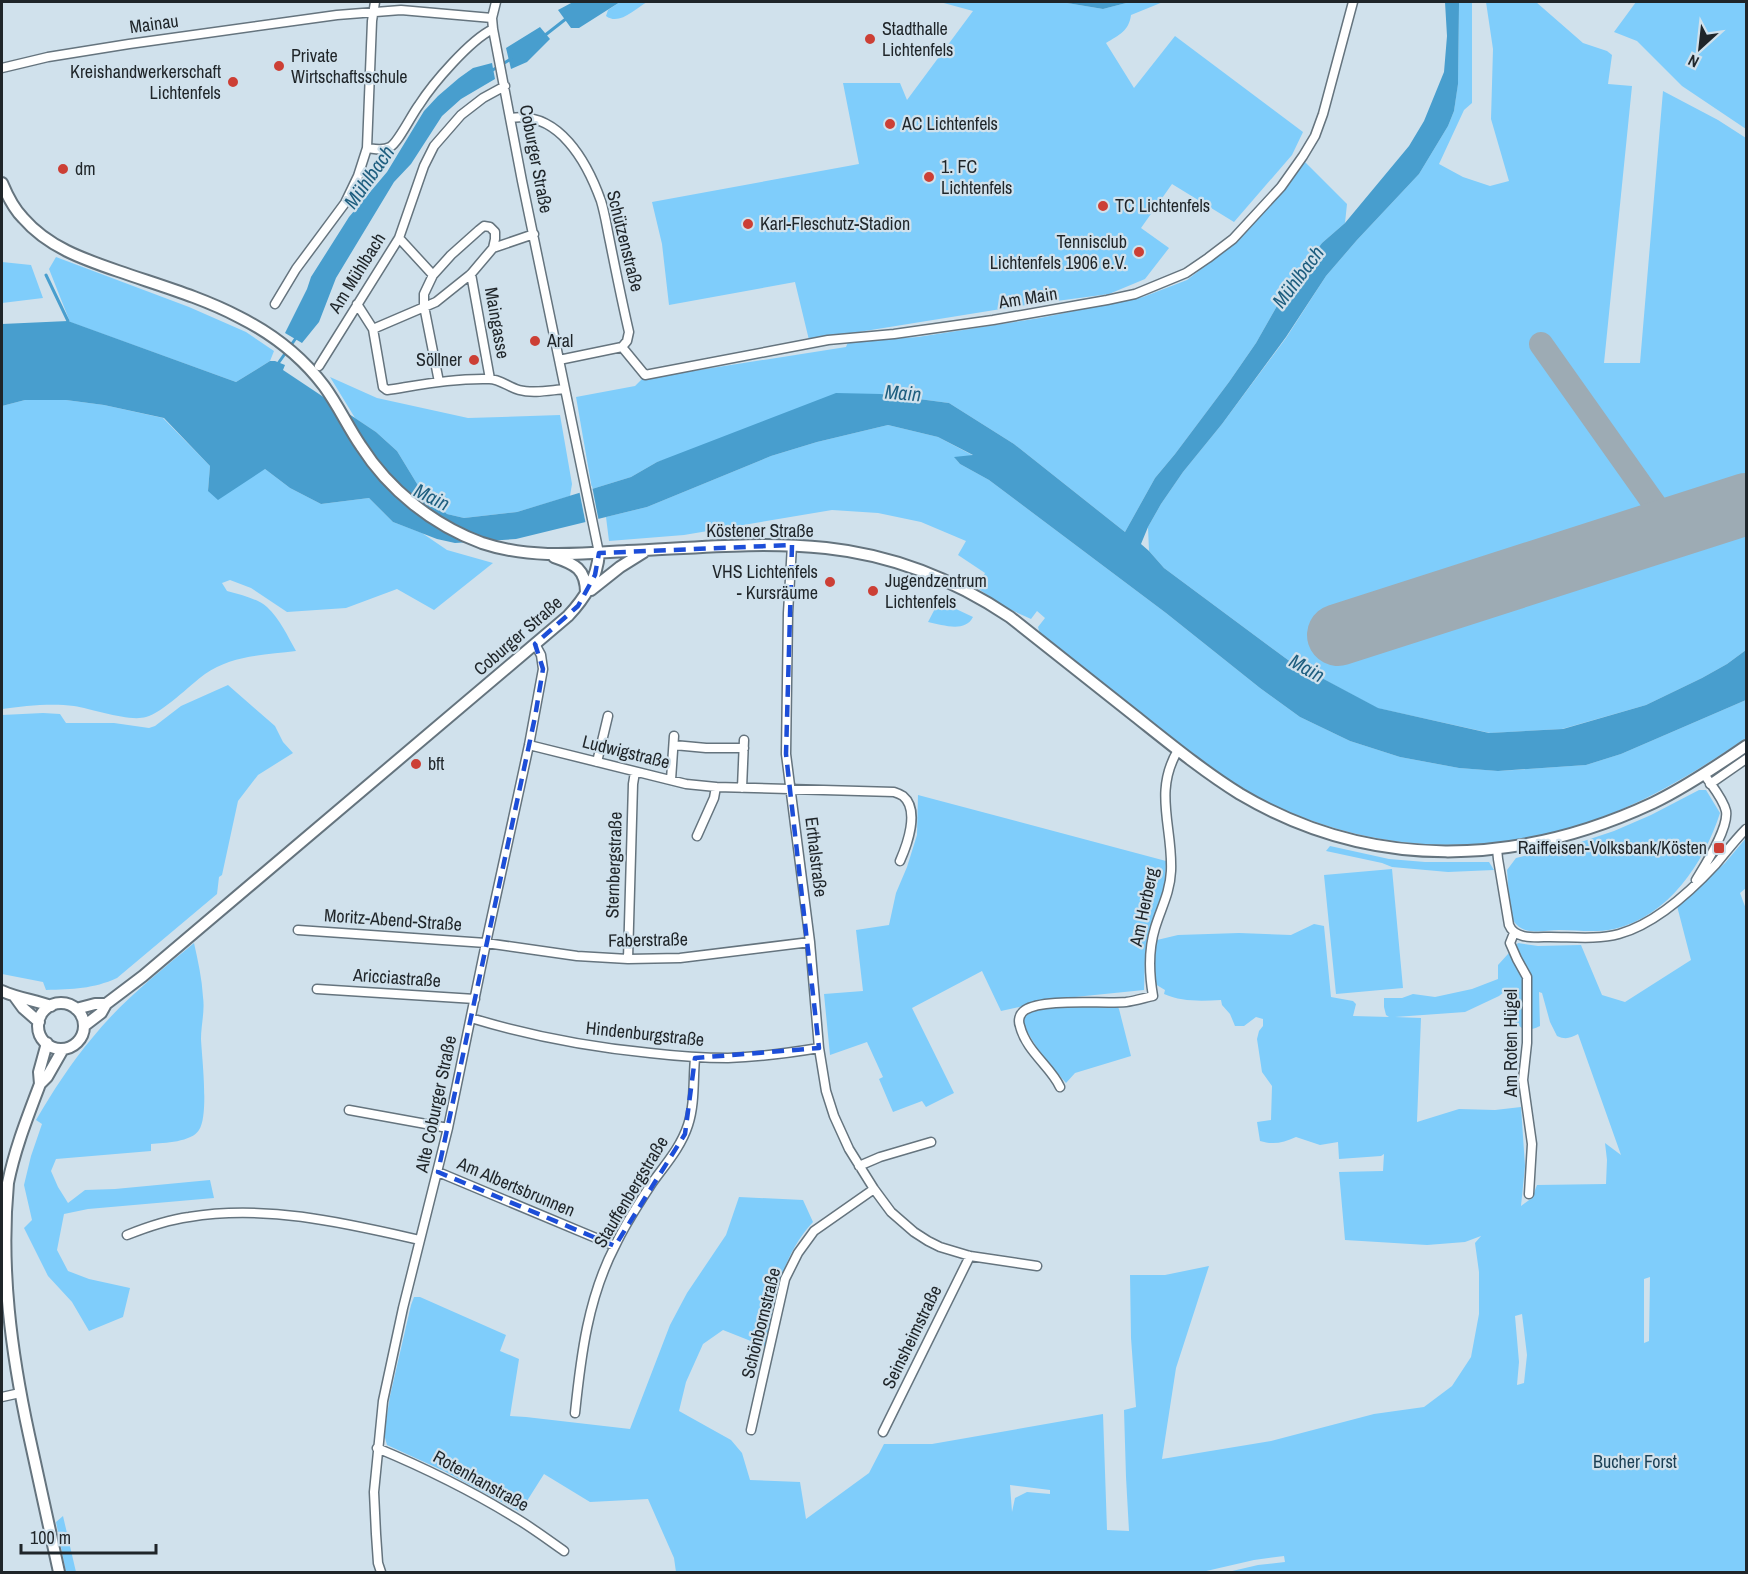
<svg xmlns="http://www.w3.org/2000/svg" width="1748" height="1574" viewBox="0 0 1748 1574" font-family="'Archivo Narrow',sans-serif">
<rect width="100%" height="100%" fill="#d0e1ec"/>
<path fill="#7fcdfb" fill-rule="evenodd" d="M620 2H647C635 9 619 26 606 16L608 10Z
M940 2H1061L1103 9 1130 2H1163L1131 15C1129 31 1119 35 1106 43L1134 88 1175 36 1303 132 1292 155 1234 222 1172 184 1141 228 1169 248 1145 279 1109 294 1019 306 809 340 795 282 669 305 662 244 652 202 859 164 843 83H900L907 100 973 11Z
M1459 2H1472V103L1464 110 1439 164 1463 177 1490 186 1509 181 1491 119 1493 49 1486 2H1536L1583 43 1607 51 1612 55 1608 84 1632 86 1604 363H1640L1663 91 1718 120 1746 138V650L1727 664 1702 678 1646 705 1562 729 1490 733 1377 708 1288 660 1164 568 1149 551 1148 527 1161 504 1183 472 1222 424 1286 338 1326 276 1357 240 1419 174 1448 126 1454 111 1458 83Z
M1636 2H1746V129L1682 86 1637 41 1614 32Z
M1304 161 1347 204 1345 223 1322 243 1297 276 1277 306 1256 343 1229 382 1175 454 1155 478 1125 532 1014 444 949 403 881 394 657 462 631 477 592 489 576 397 635 386 642 379 846 347 848 342 918 337 1040 318 1143 297 1187 280 1223 252 1251 226 1284 189Z
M56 257 189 307 246 332 274 351 270 361 236 382 70 322 49 269Z
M2 262 31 265 43 298 2 303Z
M330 377 377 398 468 418 560 415 572 484 570 496 517 512 464 518 447 514 422 492 397 451 376 432 355 418Z
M25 400H66L104 405 163 418 210 466 208 491 265 469 290 488 321 504 369 498 393 522 422 533 447 550 493 563 434 610 397 589 346 608 287 612 251 588 230 580 222 583 227 591C241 595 256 598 267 607 280 619 288 637 296 651 265 655 232 655 205 674 190 685 162 713 146 717 129 722 93 709 74 706 51 703 24 706 2 709V406Z
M888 425 938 437 974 456 955 458 960 464 989 480 1166 613 1260 688 1300 717 1350 741 1400 757 1459 768 1499 771 1586 765 1621 754 1746 700V738C1706 765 1665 791 1620 810 1532 847 1434 856 1341 830 1312 822 1284 811 1257 797 1251 793 1243 791 1237 786 1212 768 1185 750 1160 731 1119 700 1080 666 1040 634L1038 627 1045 618 1037 611 1031 619 1007 608 977 588 985 573 958 555 966 541 921 522 878 513 832 510 684 535 609 541 606 517 647 507 771 456 817 442Z
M939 601 973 617C965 633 943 625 928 622Z
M228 685 275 726 283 742 293 753 258 775 238 801 222 875 219 877 217 894 117 978C93 989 73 989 46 990L43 982 2 974V715L43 713 60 714 66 723H114L149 728 155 726 181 706Z
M1699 790H1706L1720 813C1704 863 1668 917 1614 929 1595 933 1578 930 1559 930 1543 930 1523 937 1513 920 1509 911 1508 881 1507 870L1516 858 1581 842 1614 831 1651 815Z
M918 795 1166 861 1165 888 1149 932 1145 956 1144 990 1055 999 1001 1011 982 971 912 1008 954 1093 926 1107 922 1101 893 1112 879 1079 883 1077 867 1042 830 1055 824 994 863 991 856 930 889 925 896 893 907 867 917 835Z
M1746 838V888L1740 893 1746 909V1572H1228L1258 1565 1285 1562 1284 1556 1254 1560 1202 1572H676L674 1558 648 1499 590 1502 544 1474 520 1512 444 1471 387 1445 384 1434 390 1396 411 1305 414 1297H420L506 1335 500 1351 519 1359 510 1416 526 1417 630 1429 670 1325 687 1293 726 1235 739 1197 803 1200 813 1222C780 1257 775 1302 766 1347L723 1330 703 1344 686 1382 679 1411 731 1440 742 1453 750 1480 800 1482 806 1519 869 1473 884 1444H932L1103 1414 1107 1530 1129 1531 1126 1477 1124 1410 1136 1407 1131 1338 1130 1275H1165L1209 1266 1176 1368 1162 1459 1271 1441 1374 1414 1424 1407 1452 1386 1471 1357 1479 1314V1272L1475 1243 1481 1236 1465 1242 1427 1245 1345 1240 1339 1172 1383 1171 1384 1154 1381 1156 1339 1159 1338 1142 1320 1145 1296 1137C1283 1143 1273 1145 1260 1141L1257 1122 1271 1120 1272 1086 1262 1072 1257 1039 1259 1031 1263 1026V1019L1256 1017 1244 1026H1235L1230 1014 1222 1005 1221 1000C1201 1001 1182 1002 1164 994L1165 990 1155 984C1153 969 1154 955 1157 940L1178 935 1239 933 1291 935 1314 924 1324 926 1331 997 1353 1001 1356 1004 1353 1016 1389 1017 1386 1015 1384 1007V998H1402L1413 994 1435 997 1472 989 1498 979V965L1518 943 1538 946 1581 945 1602 995 1625 1002 1691 960 1677 906 1725 863ZM1509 988H1512C1516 995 1512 1010 1512 1019 1523 1030 1525 1033 1540 1026L1539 992 1542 993 1550 1022 1557 1036C1566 1040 1570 1038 1578 1034L1621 1155 1605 1143 1607 1160 1606 1184 1537 1185 1532 1198 1521 1206 1525 1166 1521 1107 1495 1110 1459 1109 1417 1122 1421 1018 1395 1017 1465 1012 1499 996ZM1650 1277 1649 1341 1644 1343V1279ZM1522 1314 1527 1355 1524 1383 1517 1385 1519 1362 1515 1316ZM1010 1485 1050 1490V1494L1027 1492 1015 1498 1012 1512Z
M1330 846 1389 859 1425 862H1489L1494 870 1448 872 1392 867 1382 863 1326 851Z
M1392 869 1403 988 1336 994 1324 875Z
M194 943C198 961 202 979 203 997 205 1011 201 1025 201 1039 202 1059 209 1115 199 1130 192 1142 164 1143 151 1144V1151L56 1159 51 1171 58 1187 68 1203 85 1190 115 1189 210 1180 214 1198 88 1209 64 1214 57 1250 68 1271 89 1279 130 1288 123 1317 89 1331 72 1302 48 1276 24 1228 32 1220 24 1185 31 1156 42 1124 36 1120C53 1091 71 1063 93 1037 122 1001 159 972 194 943Z
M1060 1006H1117L1119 1009 1131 1056 1075 1073 1066 1083 1042 1056 1023 1025 1024 1017 1031 1012Z
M63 1516 76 1572H66L56 1522Z"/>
<path fill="#489ece" d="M573 2H620L579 28H571L558 10Z
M1061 2H1130L1103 9Z
M1445 2H1459V5L1458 84 1454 111 1448 126 1419 174 1357 240 1326 276 1286 337 1222 424 1183 472 1161 504 1148 527 1141 544 1149 551 1164 568 1288 660 1378 708 1489 733 1563 729 1646 705 1702 678 1727 664 1746 650V700L1621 754 1586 765 1498 771 1459 768 1400 757 1350 741 1300 717 1260 688 1166 613 989 480 960 464 954 457 973 455 938 437 888 425 817 442 771 456 647 507 516 539 455 543 437 539 393 522 369 498 321 504 290 488 265 469 218 500 208 491 210 466 164 418 104 405 66 400H25L2 406V324L68 321 236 382 270 361H275L285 365 283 370 376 432 397 451 422 492 447 514 464 518 517 512 631 477 657 462 836 393 881 394 949 403 1014 444 1125 532 1155 478 1175 454 1229 382 1256 343 1277 306 1297 276 1322 243 1345 223 1409 146 1424 121 1444 72 1447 36Z
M540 27 550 39 527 62 511 69 506 48Z
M492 63 495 79 461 99 442 116 411 164 394 182 336 278 319 322 302 343 285 333 307 289 311 277 349 217 387 172 424 111 438 96 459 78 473 68Z"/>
<path fill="#d0e1ec" d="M592 486 599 522 586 525 579 490Z"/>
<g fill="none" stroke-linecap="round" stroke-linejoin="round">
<path stroke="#489ece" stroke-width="3" d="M544 36 567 18
M491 71 511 59
M46 275 68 321
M277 365 296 338"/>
<path stroke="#9dabb4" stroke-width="24" d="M1541 344 1672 529"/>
<path stroke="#9dabb4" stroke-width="62" d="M1338 635 1746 504"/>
<defs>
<path id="minor" d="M496 2 492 18 493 29 522 181 599 553
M2 68 48 57 129 44 337 15 401 10 492 18
M511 118C559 111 587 162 601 201 605 214 607 228 610 242 616 272 622 302 629 332L627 341 622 347
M367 148C375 149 383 151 390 147 398 143 412 114 419 105 433 83 470 40 493 29
M399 238 433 275
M471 274 490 379
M275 304 296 269 345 203 358 176 367 148 372 21 375 2
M357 304 373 329 383 387 387 390C420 385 455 378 489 379 500 379 508 387 519 390 534 394 551 390 565 389
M373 329 436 302 471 274 493 248 534 234
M559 360 622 347 645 375 828 340 894 334 993 320 1107 300 1135 294 1186 273 1208 258 1233 239 1281 187 1303 156 1315 136 1323 114 1353 2
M319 366 399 238 424 166 434 146 461 115 483 98 505 86
M439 382 424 306V294L433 275 451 255 479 230 484 226 490 227 495 232V239L493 248
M792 545 788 613 786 754 810 942 819 1048 826 1091 834 1116 849 1149 874 1189 891 1212 914 1232 928 1241 940 1247 970 1256 1037 1266
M529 745 686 784 716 787 894 792C897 793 900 794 903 796 920 810 907 845 900 861
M674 745 706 748H744
M597 762 608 716
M671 780 674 736
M1710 784 1746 759
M742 788 744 740
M697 836 714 798 716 787
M1497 849 1498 859 1509 925C1515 940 1536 937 1550 937 1572 937 1597 940 1619 934 1655 924 1691 891 1716 864 1726 852 1735 840 1746 829
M1696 880C1705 865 1729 828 1726 811 1723 798 1711 785 1704 774
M298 930 486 943 577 956 628 959 680 958 810 942
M1514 933 1510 943 1517 959 1527 977V1043L1523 1080 1532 1144 1529 1194
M628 959 633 784 635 772
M317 989 475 999
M471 1018C530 1036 589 1047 650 1053 676 1056 702 1058 728 1058 759 1057 789 1053 819 1048
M1060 1087C1051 1067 1026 1051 1020 1026 1018 1021 1019 1014 1025 1010 1043 998 1102 1004 1126 1002 1135 1001 1144 998 1153 996 1149 973 1148 951 1155 928 1161 908 1170 893 1171 871 1173 827 1153 792 1178 750
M349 1110 448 1128
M859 1166 880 1157 931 1142
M438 1172 615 1246
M127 1235C147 1227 167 1220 189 1217 266 1204 345 1223 420 1240
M2 1397 20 1393
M575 1413C581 1355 588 1298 615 1246 625 1224 639 1203 652 1183 665 1165 681 1147 688 1125 695 1104 693 1080 695 1058
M751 1430 785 1279 798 1253 814 1231 874 1189
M883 1432 970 1256
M377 1448C425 1468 470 1490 514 1517 531 1527 547 1539 564 1551
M381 1572 378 1563 376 1534 374 1492 383 1401 403 1308 448 1128 486 943 529 745 543 669 541 655 535 644"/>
<path id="tertiary" d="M2 183C7 195 13 208 23 218 48 247 83 259 118 271 158 285 201 297 239 317 271 333 302 357 324 386 338 405 348 427 361 446 389 490 433 525 482 543 530 559 578 554 627 551 693 548 760 541 826 548 892 555 955 580 1010 617 1052 650 1093 683 1135 716 1169 743 1203 771 1240 794 1372 872 1518 866 1653 803 1686 787 1717 766 1746 746
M554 557C575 564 586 569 586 593
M591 590 620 567 644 552
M2 991C17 998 34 1000 51 1006
M15 997 23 1008 39 1022
M38 1026a23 23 0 1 1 46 0a23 23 0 1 1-46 0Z
M76 1009 95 1004H106
M84 1026 101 1013 106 1004 143 976 568 616C585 598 597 579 599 553
M40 1084 39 1072 47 1043
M59 1572C49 1527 39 1481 29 1435 11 1352 0 1268 8 1183 15 1148 28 1116 40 1084L47 1077 63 1049"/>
</defs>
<use href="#minor" stroke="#65747e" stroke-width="11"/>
<use href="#tertiary" stroke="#65747e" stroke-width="14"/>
<use href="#minor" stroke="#fff" stroke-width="8"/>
<use href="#tertiary" stroke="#fff" stroke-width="10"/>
</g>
<path fill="none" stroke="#1d4ed8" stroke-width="4.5" stroke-dasharray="12 8" stroke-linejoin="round" d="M792 545 786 754 819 1048 695 1058 685 1134 615 1246 438 1172 535 717 543 669 535 644 578 606 595 575 599 553Z"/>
<g fill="#cc3f35" stroke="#d0e1ec" stroke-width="2">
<circle cx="870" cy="39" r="6"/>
<circle cx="279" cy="66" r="6"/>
<circle cx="233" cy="82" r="6"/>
<circle cx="890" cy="124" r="6"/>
<circle cx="63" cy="169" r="6"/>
<circle cx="929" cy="177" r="6"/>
<circle cx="1103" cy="206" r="6"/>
<circle cx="748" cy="224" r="6"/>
<circle cx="1139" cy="252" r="6"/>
<circle cx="535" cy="341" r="6"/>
<circle cx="474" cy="360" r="6"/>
<circle cx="830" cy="582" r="6"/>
<circle cx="873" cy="591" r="6"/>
<circle cx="416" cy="764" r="6"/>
<rect x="1713" y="842" width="12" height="12" rx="3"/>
</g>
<g text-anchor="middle" stroke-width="4.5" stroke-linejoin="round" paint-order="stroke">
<g font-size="18" fill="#1f2529" stroke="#d0e1ec">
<text transform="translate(154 24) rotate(-8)" y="6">Mainau</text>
<text transform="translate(536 159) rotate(79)" y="6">Coburger Straße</text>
<text transform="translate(625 241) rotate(76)" y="6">Schützenstraße</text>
<text transform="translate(357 273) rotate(-58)" y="6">Am Mühlbach</text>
<text transform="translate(1028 298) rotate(-9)" y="6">Am Main</text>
<text transform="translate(497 323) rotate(80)" y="6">Maingasse</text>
<text x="760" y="537">Köstener Straße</text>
<text transform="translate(518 636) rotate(-41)" y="6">Coburger Straße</text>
<text transform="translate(626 752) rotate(14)" y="6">Ludwigstraße</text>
<text transform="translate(816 857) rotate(83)" y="6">Erthalstraße</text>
<text transform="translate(614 865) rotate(-88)" y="6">Sternbergstraße</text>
<text transform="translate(1144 907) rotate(-78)" y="6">Am Herberg</text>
<text transform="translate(393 920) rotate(4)" y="6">Moritz-Abend-Straße</text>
<text transform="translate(648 940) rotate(-1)" y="6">Faberstraße</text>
<text transform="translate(397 978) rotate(4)" y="6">Aricciastraße</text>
<text transform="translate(645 1034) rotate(6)" y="6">Hindenburgstraße</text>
<text transform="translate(1511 1043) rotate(-90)" y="6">Am Roten Hügel</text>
<text transform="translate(436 1104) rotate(-78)" y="6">Alte Coburger Straße</text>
<text transform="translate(516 1187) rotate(23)" y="6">Am Albertsbrunnen</text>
<text transform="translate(631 1192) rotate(-59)" y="6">Stauffenbergstraße</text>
<text transform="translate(761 1323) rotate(-76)" y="6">Schönbornstraße</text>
<text transform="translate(912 1337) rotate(-64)" y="6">Seinsheimstraße</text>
<text transform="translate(481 1481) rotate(29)" y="6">Rotenhanstraße</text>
</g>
<g font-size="18" fill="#1f2529" stroke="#d0e1ec" text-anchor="start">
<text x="882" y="35">Stadthalle<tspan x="882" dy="21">Lichtenfels</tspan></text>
<text x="291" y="62">Private<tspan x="291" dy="21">Wirtschaftsschule</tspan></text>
<text x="221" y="78" text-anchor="end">Kreishandwerkerschaft<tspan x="221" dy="21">Lichtenfels</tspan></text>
<text x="902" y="130">AC Lichtenfels</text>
<text x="941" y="173">1. FC<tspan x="941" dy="21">Lichtenfels</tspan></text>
<text x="75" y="175">dm</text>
<text x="1115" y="212">TC Lichtenfels</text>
<text x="760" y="230">Karl-Fleschutz-Stadion</text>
<text x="1127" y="248" text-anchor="end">Tennisclub<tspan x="1127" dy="21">Lichtenfels 1906 e.V.</tspan></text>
<text x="547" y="347">Aral</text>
<text x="462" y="366" text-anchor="end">Söllner</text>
<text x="818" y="578" text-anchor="end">VHS Lichtenfels<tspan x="818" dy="21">- Kursräume</tspan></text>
<text x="885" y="587">Jugendzentrum<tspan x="885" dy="21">Lichtenfels</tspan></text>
<text x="428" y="770">bft</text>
<text x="1707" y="854" text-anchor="end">Raiffeisen-Volksbank/Kösten</text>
</g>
<g font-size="18" fill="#1a3f54" stroke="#d0e1ec">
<text x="1635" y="1468">Bucher Forst</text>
</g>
<g font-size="20" font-style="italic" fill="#1e5e7f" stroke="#d0e1ec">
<text transform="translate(369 177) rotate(-55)" y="7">Mühlbach</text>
<text transform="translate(1298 277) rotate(-53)" y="7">Mühlbach</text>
<text transform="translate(903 393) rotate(5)" y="7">Main</text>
<text transform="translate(432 497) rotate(26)" y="7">Main</text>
<text transform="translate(1307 668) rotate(29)" y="7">Main</text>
</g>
</g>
<rect width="1748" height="1574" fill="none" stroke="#1f2529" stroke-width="6"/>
<g transform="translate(1700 48) rotate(207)" stroke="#d0e1ec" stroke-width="4.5" paint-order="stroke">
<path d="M0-4.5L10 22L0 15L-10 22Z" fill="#1f2529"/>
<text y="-9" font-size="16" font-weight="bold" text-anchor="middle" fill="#1f2529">N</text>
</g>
<path d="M21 1544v9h135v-9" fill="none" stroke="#1f2529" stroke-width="3"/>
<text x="30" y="1544" font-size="18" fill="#1f2529" stroke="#d0e1ec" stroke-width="4.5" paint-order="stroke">100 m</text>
</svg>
